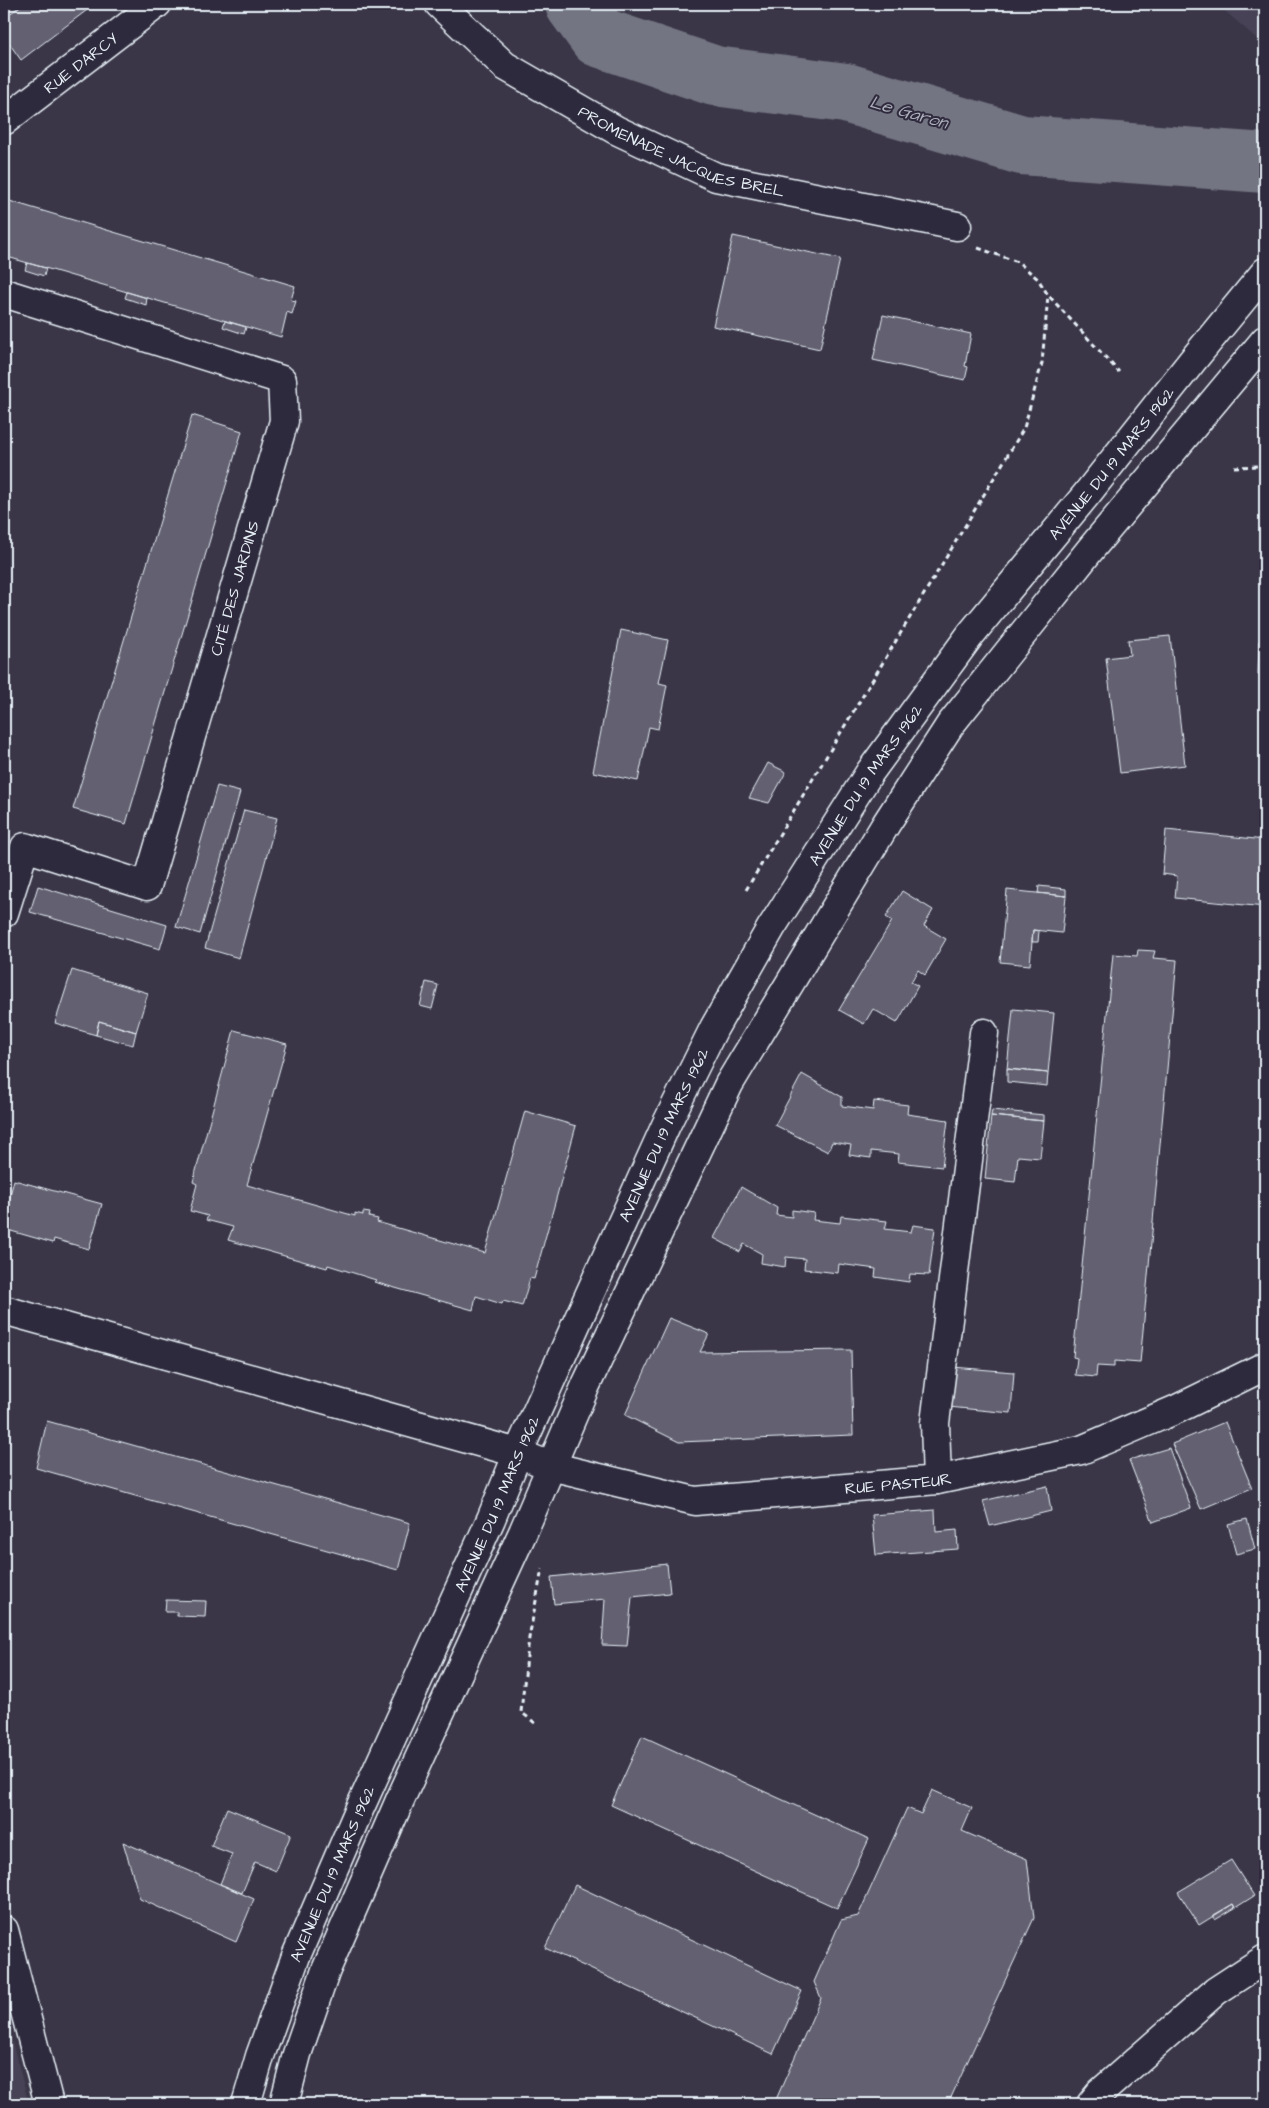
<svg xmlns="http://www.w3.org/2000/svg" width="1269" height="2108" viewBox="0 0 1269 2108" font-family="'Architects Daughter',sans-serif">
<rect width="100%" height="100%" fill="#3a3648"/>
<filter id="ink" filterUnits="userSpaceOnUse"><feTurbulence type="fractalNoise" baseFrequency=".02" numOctaves="2"/><feDisplacementMap in="SourceGraphic" scale="10" xChannelSelector="R" yChannelSelector="G"/><feConvolveMatrix kernelMatrix="1 2 1 2 8 2 1 2 1" color-interpolation-filters="sRGB"/></filter>
<g filter="url(#ink)">
<path fill="#464354" d="M1217 4H1265V46Z
M4 2012 29 2104H4Z"/>
<g fill="none" stroke-linecap="round" stroke-linejoin="round">
<path stroke="#737482" stroke-width="60" d="M575 4 599 37 715 76 846 93 1022 145 1265 163"/>
</g>
<path fill="#636171" stroke="#e8f1f8" d="M23 4H95L21 60 4 36V18Z
M6 200 295 286 291 300 296 301 292 314 287 312 281 337 4 256V208Z
M733 236 840 259 820 349 713 326Z
M27 263 46 268 44 276 25 270Z
M127 292 147 298 146 305 125 298Z
M883 315 971 334 965 366 968 367 965 380 873 360Z
M225 321 246 327 244 334 223 327Z
M192 415 242 431 126 824 73 809Z
M621 630 668 640 659 683 667 685 658 729 649 727 638 781 593 772Z
M1170 636 1185 765 1120 773 1106 658 1130 655 1128 640Z
M1259 641H1265V675H1258Z
M768 763 786 772 769 803 749 798Z
M217 786 240 792 200 934 176 927Z
M244 810 277 818 239 958 205 948Z
M1166 830 1265 840V907L1175 898 1177 876 1162 874Z
M38 886 167 925 160 949 30 912Z
M1039 886 1066 889V896L1038 893Z
M1007 890 1066 896 1062 933 1033 930 1030 965 1000 962Z
M902 891 933 910 924 926 946 939 925 975 918 970 911 982 918 986 897 1023 873 1009 864 1024 839 1010 892 921 886 917Z
M1033 930 1039 931 1038 942H1032Z
M1138 950 1155 951 1153 958 1177 960 1140 1363 1114 1361V1367L1097 1366 1096 1377 1075 1375 1077 1358 1073 1357 1113 954 1137 956Z
M72 970 148 993 136 1032 99 1021 96 1035 55 1023Z
M426 982 438 985 432 1009 420 1006Z
M1013 1009 1054 1013 1048 1073 1007 1069Z
M99 1021 136 1032 133 1045 96 1035Z
M234 1030 287 1044 247 1185 355 1216V1213L363 1215V1212L370 1213 369 1217 378 1219 377 1222 485 1253 525 1111 576 1126 534 1279 530 1278 522 1306 503 1301 502 1304 476 1296 473 1310 374 1282 376 1280 328 1265 327 1268 228 1240 233 1227 206 1220 208 1216 190 1211 197 1184 193 1182Z
M1007 1069 1048 1073 1047 1086 1007 1082Z
M802 1074 842 1097V1106L873 1110 874 1101 908 1105 907 1114 948 1120 942 1167 898 1162 899 1154 871 1151V1158L849 1155 851 1145 832 1142 828 1152 775 1125Z
M992 1110 1044 1115V1121L991 1116Z
M991 1116 1044 1121 1040 1158 1018 1156 1015 1182 985 1179Z
M14 1180 102 1204 89 1249 54 1239 53 1243 4 1229V1218Z
M741 1187 777 1208 776 1215 792 1217V1210L814 1213 813 1220 840 1223 841 1216 887 1221 885 1229 911 1232 913 1225 935 1228 929 1275 910 1274 909 1282 875 1277 876 1269 839 1264 838 1273 804 1269 805 1259 786 1257 785 1267 761 1263 762 1254 744 1244 740 1252 714 1238Z
M669 1318 709 1334 700 1352 851 1350 853 1435 679 1442 625 1415Z
M952 1367 1014 1372 1011 1413 948 1407Z
M4 1417 10 1419 4 1440Z
M47 1421 410 1523 398 1570 36 1468Z
M1225 1422 1252 1488 1201 1509 1172 1444Z
M1169 1448 1191 1508 1153 1522 1129 1460Z
M1047 1486 1051 1511 990 1526 983 1501Z
M935 1510 936 1532 957 1530 958 1549 876 1555 872 1515Z
M1247 1519 1255 1549 1236 1554 1228 1524Z
M667 1564 670 1593 632 1597 627 1646 602 1645 605 1599 554 1604 551 1577Z
M166 1600 206 1601 205 1617 177 1616V1612H165Z
M1265 1605V1618L1260 1607Z
M642 1736 869 1839 837 1908 611 1805Z
M932 1790 972 1808 962 1831 1027 1859 1034 1918 948 2104H774L821 1998 814 1982 841 1920 858 1916 907 1808 921 1814Z
M227 1808 291 1834 276 1871 255 1862 242 1893 220 1884 232 1854 211 1846Z
M123 1842 254 1899 236 1942 140 1899Z
M1231 1860 1254 1896 1235 1908 1233 1904 1199 1925 1178 1892Z
M575 1885 802 1991 773 2054 545 1948Z
M1233 1904 1235 1908 1215 1920 1212 1916Z"/>
<g fill="none" stroke-linecap="round" stroke-linejoin="round">
<defs>
<g id="minor">
<path id="s1" d="M439 4 505 66 616 130 716 177 957 226"/>
<path id="s2" d="M4 121 157 4"/>
<path d="M4 293 282 380 284 421 147 886 25 847 4 913"/>
<path id="s3" d="M4 1310 518 1453 550 1466 695 1501 937 1480 1081 1450 1177 1409 1265 1366"/>
<path d="M937 1480 935 1423 984 1033"/>
<path d="M4 1930 49 2104"/>
<path d="M1091 2104 1100 2093 1216 1991 1265 1959"/>
</g>
<g id="secondary">
<path id="s4" d="M246 2104 260 2056 296 1956 359 1810 491 1519 518 1453 666 1125 714 1028 771 928 870 772 971 634 1086 495 1193 360 1265 272"/>
<path d="M284 2104 297 2054 326 1970 400 1800 523 1532 586 1385 729 1084 886 824 950 725 1090 550 1265 340"/>
</g>
</defs>
<use href="#minor" stroke="#e8f1f8" stroke-width="31"/>
<use href="#secondary" stroke="#e8f1f8" stroke-width="31"/>
<path stroke="#e8f1f8" stroke-width="3" stroke-dasharray="5 4" stroke-linecap="butt" d="M978 248 1018 262 1038 279 1048 295 1119 372
M1234 467 1259 466 1265 461
M746 890 1024 428 1042 363 1048 295
M535 1723 521 1712 529 1638 542 1569"/>
<use href="#minor" stroke="#2f2a3d" stroke-width="28"/>
<use href="#secondary" stroke="#2f2a3d" stroke-width="28"/>
</g>
</g>
<g text-anchor="middle" stroke-width="4" stroke-linejoin="round" paint-order="stroke">
<g font-size="16" fill="#e8f1f8" stroke="#2f2a3d">
<text dy="6" stroke="none"><textPath href="#s2" startOffset="96">RUE DARCY</textPath></text>
<text dy="6" stroke="none"><textPath href="#s1" startOffset="288">PROMENADE JACQUES BREL</textPath></text>
<text dy="6" stroke="none"><textPath href="#s4" startOffset="1866">AVENUE DU 19 MARS 1962</textPath></text>
<text transform="translate(234 588) rotate(-74)" y="6">CITÉ DES JARDINS</text>
<text dy="6" stroke="none"><textPath href="#s4" startOffset="1461">AVENUE DU 19 MARS 1962</textPath></text>
<text dy="6" stroke="none"><textPath href="#s4" startOffset="1056">AVENUE DU 19 MARS 1962</textPath></text>
<text dy="6" stroke="none"><textPath href="#s3" startOffset="921">RUE PASTEUR</textPath></text>
<text dy="6" stroke="none"><textPath href="#s4" startOffset="651">AVENUE DU 19 MARS 1962</textPath></text>
<text dy="6" stroke="none"><textPath href="#s4" startOffset="246">AVENUE DU 19 MARS 1962</textPath></text>
</g>
<g font-size="18" font-style="italic" fill="#aeb2bd" stroke="#2f2a3d">
<text transform="translate(909 112) rotate(16)" y="6">Le Garon</text>
</g>
</g>
<rect width="1269" height="2108" fill="none" stroke="#2f2a3d" stroke-width="20"/>
<rect x="10" y="10" width="1249" height="2088" fill="none" stroke="#e8f1f8" stroke-width="2" filter="url(#ink)"/>
</svg>
